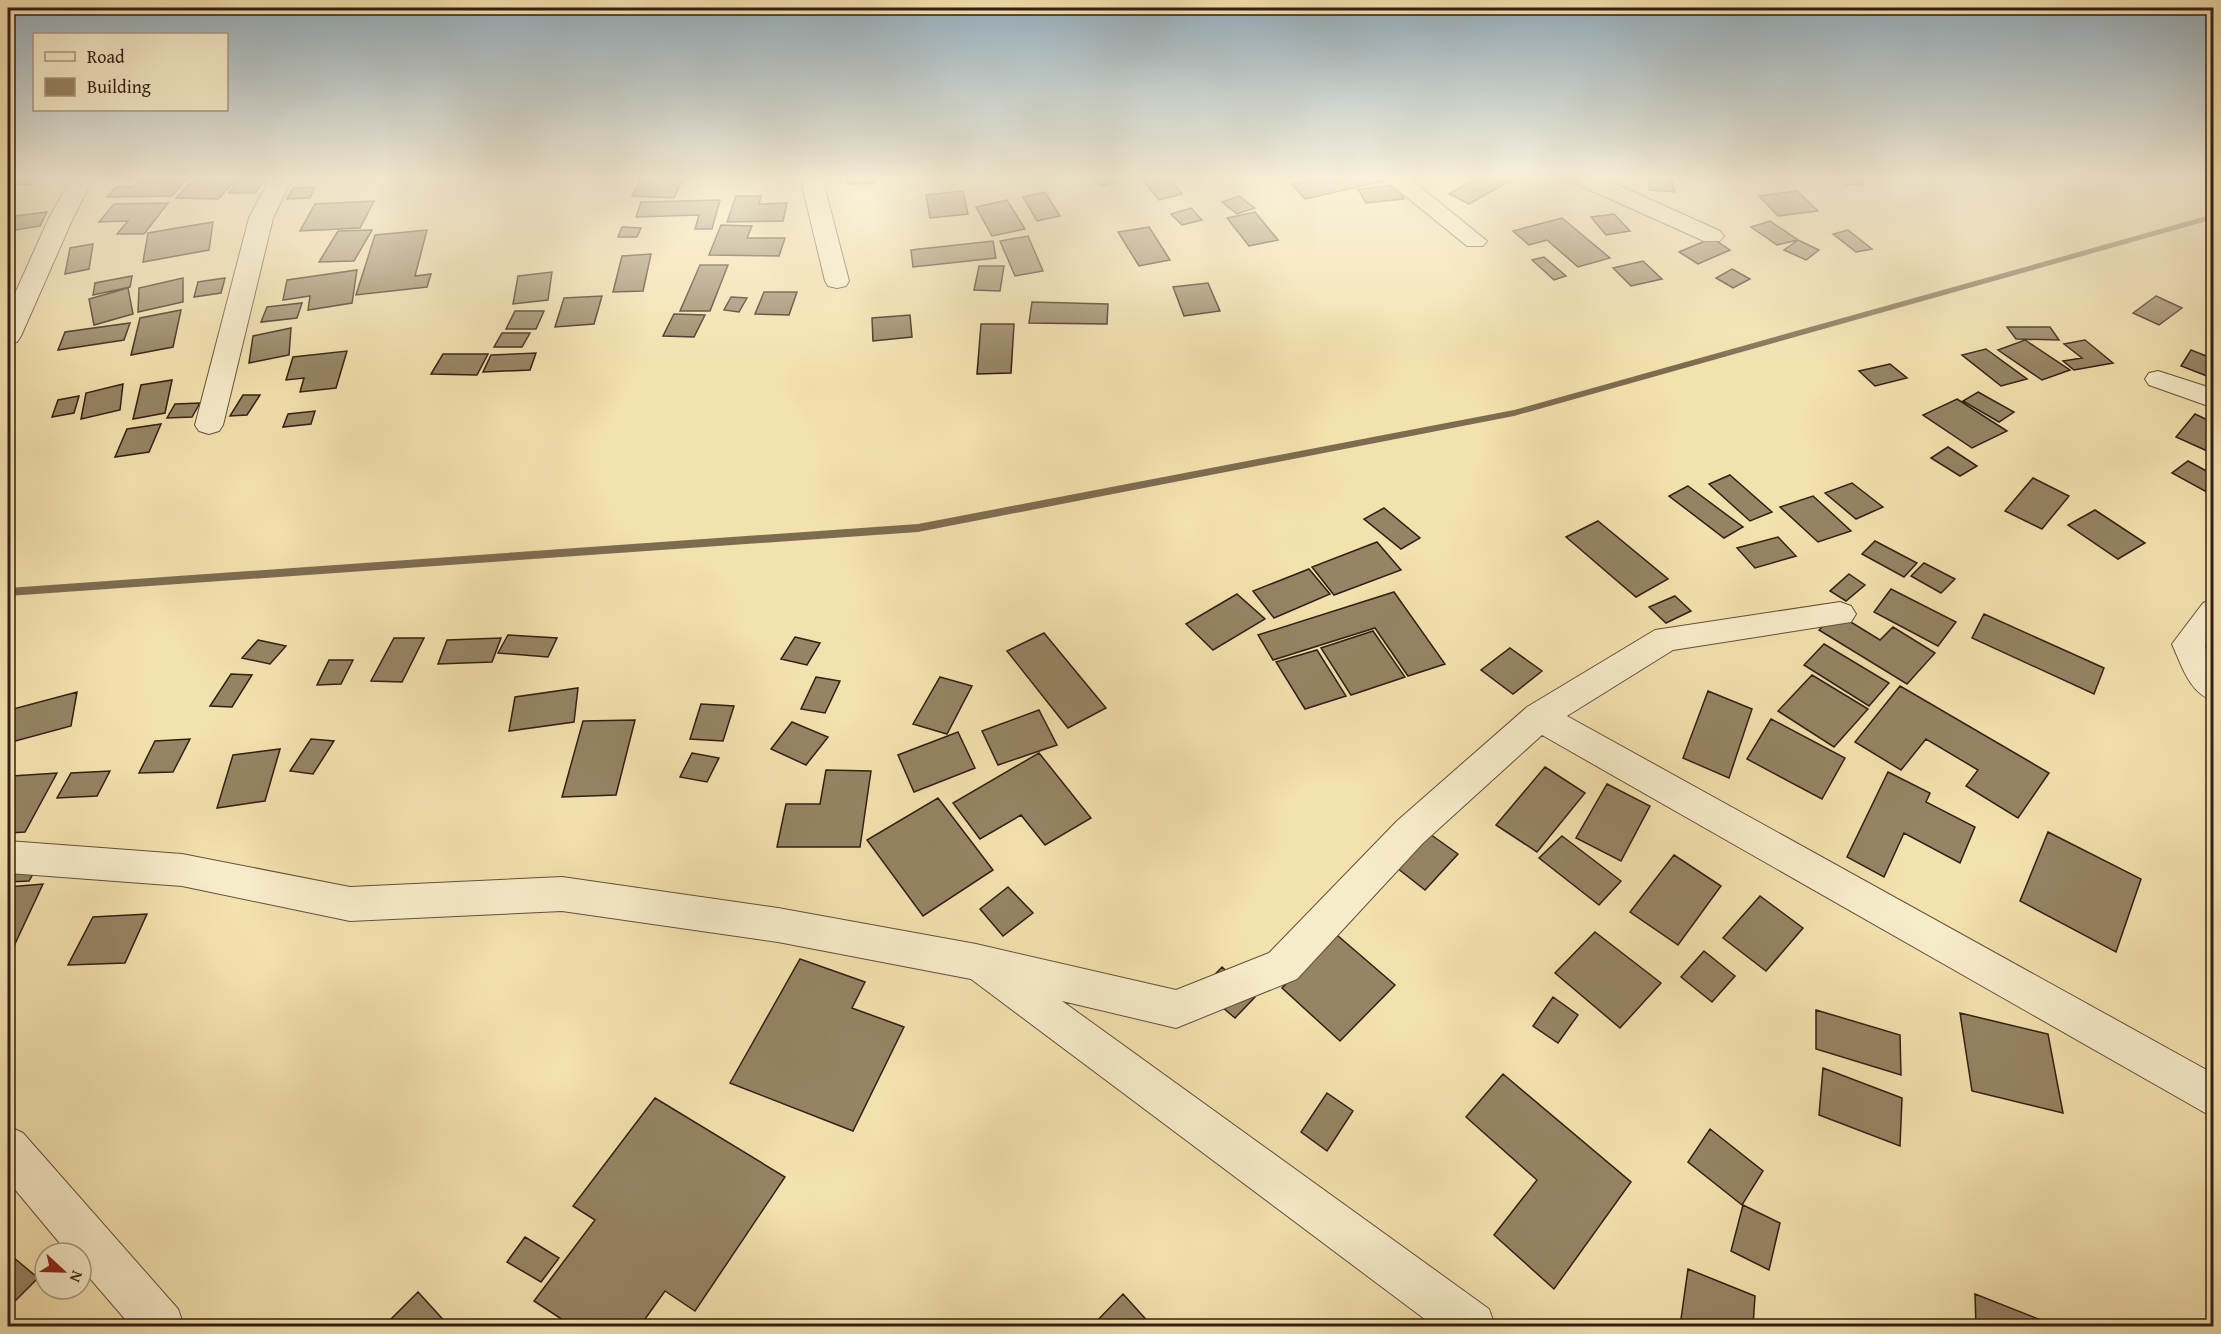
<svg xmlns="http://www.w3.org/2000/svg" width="2221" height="1334" viewBox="0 0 2221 1334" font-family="'Gentium Book Plus',serif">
<rect width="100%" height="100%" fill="#f3e1ae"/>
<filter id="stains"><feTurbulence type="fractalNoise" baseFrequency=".00333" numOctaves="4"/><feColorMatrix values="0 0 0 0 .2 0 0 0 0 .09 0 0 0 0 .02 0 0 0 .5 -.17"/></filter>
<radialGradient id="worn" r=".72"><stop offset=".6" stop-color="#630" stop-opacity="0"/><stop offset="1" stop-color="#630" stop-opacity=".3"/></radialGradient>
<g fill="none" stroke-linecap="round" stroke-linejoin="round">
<path fill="#7e6c51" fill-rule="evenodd" d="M2214 214V219L1514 416 918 532 8 596V588L918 524 1514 410Z"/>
</g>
<path fill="#968464" stroke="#321f14" stroke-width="1.5" d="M8 177H36L32 184 14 185 8 195Z
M142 177H188L172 196 107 197 116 187H133Z
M197 177H239L218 199 176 198Z
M243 177H268L255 193H229Z
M642 177H671L669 181H682L674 198 632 196Z
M847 177H874V183L847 184Z
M1093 177H1138L1101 186Z
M1140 177H1168L1182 194 1159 200Z
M1321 177H1381L1384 181 1305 199 1292 184Z
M1478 177H1517L1469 204 1449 194Z
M1637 177H1671L1675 192 1650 190 1647 178Z
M1839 177H1857L1863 185H1845Z
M1395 185 1404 199 1366 203 1358 189Z
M315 187 310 198 287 199 293 188Z
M963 191 968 214 930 218 926 195Z
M1797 191 1818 211 1778 216 1759 196Z
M1045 192 1060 216 1037 221 1023 197Z
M736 196H761L759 204 787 203 783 221 727 222Z
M1239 196 1255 208 1237 214 1222 202Z
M720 200 712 229H695L699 215 636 217 641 202Z
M1007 200 1025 229 992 236 976 207Z
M374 201 360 228 300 231 315 204Z
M168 203 144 234H117L128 221 99 222 114 204Z
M1191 208 1202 220 1182 225 1171 214Z
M47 212 40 226 8 231V217Z
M1255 212 1278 240 1249 246 1227 218Z
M1614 214 1630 231 1606 235 1591 217Z
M1562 218 1610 258 1578 267 1547 240 1529 245 1513 231Z
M1770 221 1798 240 1777 245 1751 227Z
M213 222 209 250 143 262 148 233Z
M721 225 752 226 747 238H785L779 256 709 255Z
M622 227 641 228 637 237H618Z
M1149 227 1170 260 1139 266 1118 232Z
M372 230 354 261 319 262 338 231Z
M427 230 415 276 431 274 427 287 356 295 375 235Z
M1848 230 1872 249 1856 252 1833 234Z
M1028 236 1043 271 1015 276 1000 241Z
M1712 238 1730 250 1698 264 1679 252Z
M1798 240 1819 250 1806 260 1784 250Z
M993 241 996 258 913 267 911 250Z
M93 244 89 269 65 274 70 248Z
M651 254 643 291 613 292 622 256Z
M1544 257 1566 276 1554 280 1532 260Z
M1643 261 1662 279 1631 286 1613 268Z
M700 265H728L710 311H680Z
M979 266H1004L1000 291 974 290Z
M1732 269 1750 279 1733 288 1716 278Z
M357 270 352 303 308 310 310 296 283 300 287 280Z
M552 272 548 300 513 304 518 276Z
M132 276 130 287 93 295 95 283Z
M183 278V302L138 312 139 288Z
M225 278 221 293 194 297 198 282Z
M1208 283 1220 311 1184 316 1173 287Z
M128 288 133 314 94 325 89 299Z
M764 292H797L789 315 755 314Z
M602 296 594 324 555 327 564 298Z
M2156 296 2182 308 2159 325 2133 313Z
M731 297 747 298 739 312 724 310Z
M1032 302 1108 304 1107 324 1029 323Z
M302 303 297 318 261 322 267 307Z
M181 310 173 347 131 355 140 318Z
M515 311H544L536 329H506Z
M674 314 705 315 694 337 663 336Z
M910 315 912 337 873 341 872 318Z
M130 323 124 340 58 350 65 332Z
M981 324H1014L1011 373 977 374Z
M2007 327H2050L2059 340 2016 339Z
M291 328 289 355 249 363 253 336Z
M502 333H530L522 347H494Z
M2025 340 2070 370 2042 380 1998 350Z
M2085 340 2113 363 2074 370 2063 361 2082 358 2064 344Z
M1986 349 2027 379 2001 386 1962 355Z
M2191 350 2214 359V367L2207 376 2181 366Z
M347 351 336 388 300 392 304 378 286 380 293 357Z
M536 353 530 370 483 372 491 355Z
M443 354H488L477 375 431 374Z
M1890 364 1907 378 1875 386 1859 371Z
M172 380 165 413 133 419 141 385Z
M123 384 120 410 81 419 86 393Z
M1978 392 2014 412 1999 422 1963 401Z
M243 395H260L247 415 230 416Z
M79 396 74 413 52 417 58 400Z
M1957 399 2007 431 1972 448 1923 415Z
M200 403 192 417 167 418 175 404Z
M315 411 311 424 283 427 288 414Z
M2195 414 2214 423V454L2176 437Z
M161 424 149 452 115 457 127 429Z
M1948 447 1977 466 1960 476 1931 458Z
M2188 461 2214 475V496L2172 473Z
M1730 475 1772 512 1750 521 1709 484Z
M2033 478 2069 496 2042 529 2005 511Z
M1852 483 1883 507 1856 519 1825 493Z
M1688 486 1743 527 1724 538 1669 496Z
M1813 496 1851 531 1818 542 1780 507Z
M1384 508 1420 538 1401 549 1364 519Z
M2095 510 2145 543 2118 559 2068 525Z
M1598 521 1668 579 1636 597 1566 537Z
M1778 537 1796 556 1755 568 1737 548Z
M1875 541 1917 563 1904 577 1862 554Z
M1377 542 1401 570 1334 595 1312 567Z
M1924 563 1955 579 1941 593 1911 576Z
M1309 569 1330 594 1274 618 1253 591Z
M1849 574 1865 585 1846 601 1830 591Z
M1891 589 1956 622 1938 646 1874 612Z
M1394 592 1445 664 1408 676 1375 628 1273 660 1258 635Z
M1237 594 1265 619 1213 650 1186 624Z
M1675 596 1691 611 1666 623 1649 607Z
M1836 613 1880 640 1893 627 1935 653 1907 684 1819 630Z
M1984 614 2104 668 2094 694 1972 638Z
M1373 631 1405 677 1351 695 1321 648Z
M1044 633 1106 708 1068 728 1007 651Z
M508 635 557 638 548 657 498 653Z
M795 637 820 643 807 665 781 659Z
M394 638H424L402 682 371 681Z
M501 638 492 662 438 664 447 640Z
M258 640 286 646 270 664 242 658Z
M1824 644 1889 683 1869 706 1804 665Z
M1510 648 1542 671 1513 694 1481 670Z
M1317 650 1346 696 1305 709 1276 662Z
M329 660H353L341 684 317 685Z
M231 674 252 675 232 707 210 706Z
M1812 675 1868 709 1834 747 1778 711Z
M816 677 840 681 825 713 801 709Z
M940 677 972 686 947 734 913 724Z
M1900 686 2049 773 2018 818 1966 786 1978 770 1926 739 1901 770 1855 742Z
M578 688 574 722 509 731 515 697Z
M1708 691 1752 709 1729 778 1683 758Z
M77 692 71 726 8 743 13 709Z
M701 704 734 706 723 741 690 739Z
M1039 710 1057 745 998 765 982 731Z
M1771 719 1845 758 1822 799 1747 759Z
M635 720 616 795 562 797 583 721Z
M792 722 828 737 806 765 771 749Z
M958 732 975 768 914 792 898 755Z
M190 739 173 772 139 773 155 741Z
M311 739 334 741 313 774 290 771Z
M280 749 265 801 217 808 233 755Z
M692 753 719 758 707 782 680 777Z
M1039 753 1091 818 1045 845 1021 815 980 839 953 803Z
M1545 767 1585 793 1537 852 1496 825Z
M826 770 871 771 860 847H777L786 804H820Z
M110 771 97 796 57 798 71 773Z
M1888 772 1930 793 1926 802 1975 827 1960 863 1904 833 1884 877 1847 857Z
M57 773 25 832 8 833V784L12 776Z
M1607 784 1650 806 1621 861 1576 838Z
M938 798 993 870 923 916 867 840Z
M2048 832 2141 879 2116 952 2020 901Z
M1430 834 1458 854 1425 890 1397 868Z
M1562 836 1621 881 1599 905 1539 858Z
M1674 855 1721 886 1678 945 1630 912Z
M42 858 29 881 8 882V859Z
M43 884 14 946 8 947V887Z
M1008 887 1033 913 1003 936 980 909Z
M1760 896 1803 928 1766 971 1723 938Z
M147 914 125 963 68 965 93 917Z
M1323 923 1395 985 1340 1041 1282 988 1306 964Z
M1595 932 1661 983 1620 1028 1555 973Z
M1704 951 1735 976 1712 1002 1681 977Z
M800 959 865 982 852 1008 904 1027 853 1131 730 1083Z
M1222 967 1255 997 1235 1018 1201 989Z
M1553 997 1578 1015 1558 1043 1533 1026Z
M1816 1010 1900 1035 1901 1075 1816 1049Z
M1960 1013 2048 1034 2063 1113 1972 1091Z
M1823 1068 1902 1098 1900 1146 1819 1115Z
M1503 1074 1631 1182 1554 1289 1494 1235 1537 1180 1466 1117Z
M1327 1093 1353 1111 1327 1151 1301 1132Z
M655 1098 785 1177 695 1311 665 1291 640 1326H572L534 1301 595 1220 573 1206Z
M1710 1129 1763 1171 1742 1205 1688 1162Z
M1743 1205 1780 1223 1769 1270 1731 1251Z
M525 1237 559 1258 541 1282 507 1262Z
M13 1257 38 1278 8 1308V1263Z
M1688 1269 1755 1296 1753 1326H1680Z
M418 1292 449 1326H384Z
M1123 1294 1152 1326H1092Z
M1975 1294 2056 1326H1976Z"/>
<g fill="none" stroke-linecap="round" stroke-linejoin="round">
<defs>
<path id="street" d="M72 177H94L73 218 21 336 17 342 8 344V309L49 218Z
M271 177H293L273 218 223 425 219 431 209 434 199 431 195 425 249 218Z
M800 177H822L849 281 846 286 837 288 828 286 825 281Z
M1382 177H1408L1487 241 1483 246H1467Z
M1569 177H1600L1720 231 1724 236 1720 241H1704L1572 182Z
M2158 371 2214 389V408L2149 385 2145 379 2149 373Z
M2214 599V635L2205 646 2214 664V701C2189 693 2182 666 2172 644L2203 603Z
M1840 602 1851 606 1856 614 1851 622 1673 650 1567 716 2214 1074V1118L1542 735 1423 843 1297 979 1176 1028 1062 1001 1489 1309 1495 1326H1434L971 979 778 942 562 911 350 921 182 886 8 873V841L182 854 350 887 562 877 778 908 976 944 1176 990 1269 953 1397 821 1527 707 1655 630Z
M8 1126 23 1133 178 1309 184 1326H131L81 1268V1253H68L8 1181Z"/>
</defs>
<use href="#street" stroke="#62503a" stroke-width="2"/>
<use href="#street" fill="#f7ecca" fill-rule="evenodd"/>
</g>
<linearGradient id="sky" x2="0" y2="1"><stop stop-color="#92acbc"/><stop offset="0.49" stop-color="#faf2db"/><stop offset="1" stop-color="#faf2db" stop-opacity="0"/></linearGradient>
<rect width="2221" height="364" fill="url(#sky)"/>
<rect width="2221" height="1334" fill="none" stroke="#f3e1ae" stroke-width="30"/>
<rect x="9" y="9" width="2203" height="1316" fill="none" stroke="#321f14" stroke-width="3"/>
<rect x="15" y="15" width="2191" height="1304" fill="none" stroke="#321f14" stroke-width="1.5"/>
<rect x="33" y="33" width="195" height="78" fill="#f7ecca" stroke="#a89a81" stroke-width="1.5"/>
<rect x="45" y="52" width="30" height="9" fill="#f7ecca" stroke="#a89a81" stroke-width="1.5"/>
<text x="87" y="63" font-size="18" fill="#321f14">Road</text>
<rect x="45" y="78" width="30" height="18" fill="#968464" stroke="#a89a81" stroke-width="1.5"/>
<text x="87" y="93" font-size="18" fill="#321f14">Building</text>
<g transform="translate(63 1271) rotate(112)"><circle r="28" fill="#f7ecca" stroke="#a89a81" stroke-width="1.5"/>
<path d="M0-4.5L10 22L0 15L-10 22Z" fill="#8f2418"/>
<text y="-9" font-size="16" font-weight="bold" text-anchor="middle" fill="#321f14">N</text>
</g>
<rect width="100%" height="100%" filter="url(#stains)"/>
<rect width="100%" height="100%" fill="url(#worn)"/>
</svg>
